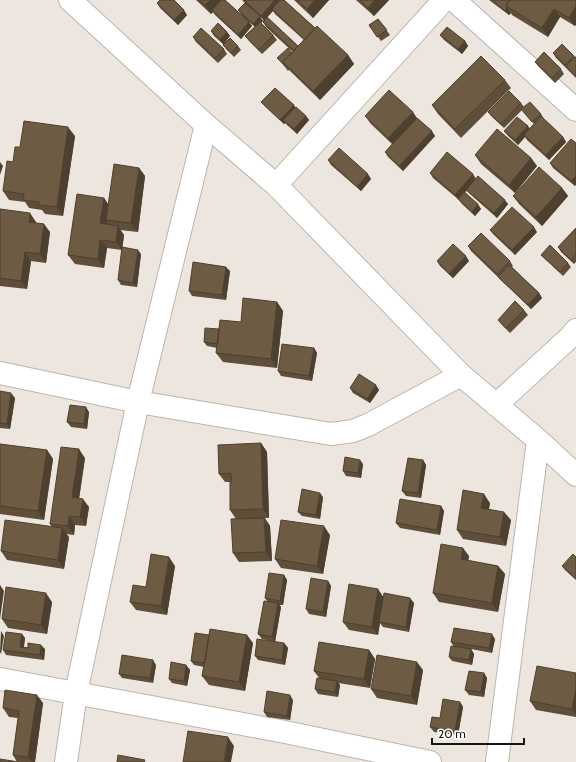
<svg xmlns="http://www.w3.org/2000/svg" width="576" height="762" viewBox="0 0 576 762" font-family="Cabin,sans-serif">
<rect width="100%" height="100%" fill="#ece6de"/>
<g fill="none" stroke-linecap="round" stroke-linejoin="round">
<defs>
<path id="street" d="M70 0 206 125 276 185 461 375 538 440 576 475
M454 0 576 110
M276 185 444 0
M0 373 138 402 331 434 353 431 368 425 461 375
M496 405 570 337 576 330
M0 679 280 731 430 762
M66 762 76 693 138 402 206 125
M497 762 538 440"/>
</defs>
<use href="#street" stroke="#bcb5ae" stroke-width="24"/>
<use href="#street" stroke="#fff" stroke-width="22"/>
</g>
<path fill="#5f4e3a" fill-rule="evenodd" d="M196 0H225L242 15 238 10 245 3 242 0H284L315 28 348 55 354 64 320 100 289 70 288 71 281 62 277 58 293 52 266 27 263 22 264 20 254 11 263 21 261 23 273 35 277 40 262 54 249 41 245 36 255 27 249 22 252 26 241 39 215 15 213 12 211 14ZM273 11 275 14 304 40 298 46 267 17Z
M294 0H329L313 18Z
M356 0H389L374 16Z
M489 0H576L575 26 560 17 548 37 512 15 511 13 509 15Z
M157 3 187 15 178 25 160 8Z
M378 19 390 35 381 41 369 25Z
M211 31 227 32 230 36 224 44 238 46 241 50 234 57 226 49 223 44 214 36Z
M440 35 465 41 468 46 462 54 444 40Z
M193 37 224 49 227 54 218 63 196 42Z
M553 53 574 56 575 57H576V78L556 58Z
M535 62 561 69 564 74 555 83 538 66Z
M505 80 511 88 461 138 438 114 432 105Z
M261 102 294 105 295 108 306 116 309 120 297 134 287 125 285 123 284 124 265 106Z
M521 103 524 107 541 114 544 119 563 137 566 142 549 160 527 140 525 137 518 145 508 136 504 131 530 129 534 124 522 110 504 128 491 116 488 112Z
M365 116 417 118 435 136 403 171 388 157 385 152 392 144 371 124Z
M75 136 63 216 45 214 42 210 29 208 25 202 9 200 3 191 13 162 20 147Z
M576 143V184L575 186 553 168 550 163Z
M475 155 531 158 537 166 515 193 481 164Z
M328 160 371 179 361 191 331 165Z
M139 168 145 176 138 232 120 230 124 235 122 250 107 248 104 268 75 264 68 255 104 198 108 204Z
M430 173 476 178 508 204 497 218 470 194 467 190 465 192 481 209 475 216 462 204 459 200 433 178Z
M562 188 568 196 542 226 519 204 513 196Z
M0 209 36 222V223L50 232 46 263 31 261 27 289 0 286Z
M576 228V262L574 264 561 252 558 247Z
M490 230 537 232 515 255 493 234Z
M468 246 510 261 513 266 512 267 539 293 542 298 531 309 471 251Z
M141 254 137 287 121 285 118 280Z
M541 255 568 263 571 267 563 276 545 259Z
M437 261H469L453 278 440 266Z
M230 271 226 300 192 296 189 291Z
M277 302 283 311 277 368 223 362 216 353 217 348 207 346 204 342 219 329 241 322Z
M524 310 528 315 510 333 501 324 498 320Z
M314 348 317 353 312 381 281 376 278 371Z
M350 388 379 390 370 403 353 393Z
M0 391 15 398 10 429 0 428Z
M89 412 87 429 71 427 67 422Z
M261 443 267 452 269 518H265L270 526 272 561 239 562 233 553 236 519 230 510V482H225L219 474Z
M0 444 47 450 53 459 44 520 0 514Z
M85 458 79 498 89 507 86 526 75 525 74 535 66 534 69 537 64 569 7 560 1 551 52 527 50 524Z
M423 460 426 465 421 498 406 496 402 491Z
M363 464 361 478 346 476 343 471Z
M323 497 320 519 302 516 298 512Z
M490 503 489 509 511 520 506 546 463 539 457 530Z
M441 506 444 511 440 535 400 528 396 523Z
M330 535 323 574 281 568 275 559Z
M469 556 468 561 498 566 505 574 498 612 439 602 433 593Z
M576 557V580L565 570 562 566Z
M175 566 167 615 136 610 130 602 146 587Z
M284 575 287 580 283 605H279L281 607 275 642 262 639 258 634 267 601 265 598Z
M328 581 331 586 326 617 309 614 306 609Z
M384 597 414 603 409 632 383 627 380 623 378 635 349 630 343 622Z
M52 602 47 634 8 628 2 619Z
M22 634 25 638 24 647 45 649 44 660 6 655 3 650Z
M495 639 492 653 471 649 474 654 472 665 452 661 449 657 454 647 451 642Z
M253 643 245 691 209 685 202 676 204 667 194 665 191 661Z
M284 643 288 648 285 665 258 660 255 656Z
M369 650 375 659 370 688 338 683 340 685 338 697 318 694 315 689 319 678 314 671Z
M156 665 153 683 122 678 119 674Z
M186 665 190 670 187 686 172 683 169 679Z
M423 670 417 705 377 698 371 689Z
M484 673 487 678 484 697 469 695 465 690Z
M576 673V717L536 710 530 701Z
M293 700 290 720 267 717 264 712Z
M460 702 463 707 458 735 434 732 430 727Z
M43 703 35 762H0H17L13 755 18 718 9 717 3 708Z"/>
<path fill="#4d402f" d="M210 0H224L212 10 213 12 211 14 205 5Z
M275 0H283L272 9 273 11 264 21 261 16Z
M315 0H329L313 18 307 9Z
M375 0H389L374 16 368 8Z
M576 6V25L575 26 569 18Z
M507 8 511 13 509 15 505 11Z
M554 9 560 17 548 37 542 28Z
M184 10 187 15 178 25 174 20Z
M260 16 263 21 256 28 253 24Z
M249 22 252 26 241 39 238 35Z
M227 32 230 36 223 44 220 40Z
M465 41 468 46 462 54 458 49Z
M348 55 354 64 320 100 313 91Z
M294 105 297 110 283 120 285 123 284 124 280 120Z
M413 112 419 121 395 147 388 138Z
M306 116 309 120 297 134 294 129Z
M528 126 531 130 524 135 525 137 518 145 515 140Z
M68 127 75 136 63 216 57 207Z
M432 131 435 136 403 171 399 166Z
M563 137 566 142 549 160 546 155Z
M531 158 537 166 515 193 509 185Z
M0 162 3 166 0 175Z
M139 168 145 176 138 232 131 223Z
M368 174 371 179 361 191 357 187Z
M473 174 476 179 459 200 455 195Z
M576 176V184L575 186 571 181Z
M562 188 568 196 542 226 536 217Z
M104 198 110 207 106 220 107 222 106 232 100 223Z
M505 200 508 204 497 218 494 213Z
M478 204 481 209 475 216 472 212Z
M30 213 36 222 35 230 29 222Z
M44 224 50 232 46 263 40 254Z
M118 226 124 235 122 250 116 242Z
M534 227 537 232 515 255 512 250Z
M100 240 107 248 104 268 98 259Z
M138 250 141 254 137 287 133 283Z
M25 252 31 261 27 289 21 281Z
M466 256 469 261 453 278 449 274Z
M226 267 230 271 226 300 222 295Z
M539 293 542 298 531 309 528 305Z
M277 302 283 311 277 368 271 359Z
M314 348 317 353 312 381 309 376Z
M376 385 379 390 370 403 367 399Z
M11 393 15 398 10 429 7 424Z
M86 407 89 412 87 429 84 424Z
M261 443 267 452 269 518 263 509Z
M79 449 85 458 78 506 72 497Z
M47 450 53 459 44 520 38 511Z
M360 460 363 464 361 478 358 473Z
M423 460 426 465 421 498 418 493Z
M320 493 323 497 320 519 316 515Z
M484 494 490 503 487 517 481 508Z
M83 499 89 507 86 526 80 517Z
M441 506 444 511 440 535 437 530Z
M504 512 511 520 506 546 500 537Z
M69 516 75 525 74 535 68 526Z
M264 518 270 526 272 561 266 552Z
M324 526 330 535 323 574 317 566Z
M62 528 69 537 64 569 58 560Z
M463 548 469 556 467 568 461 559Z
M169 557 175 566 167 615 161 606Z
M498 566 505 574 498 612 492 603Z
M284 575 287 580 283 605 280 601Z
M328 581 331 586 326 617 323 612Z
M0 585 4 591 0 619Z
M378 589 384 598 378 635 372 627Z
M46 593 52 602 47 634 41 625Z
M410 598 414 603 409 632 406 627Z
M278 603 281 607 275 642 272 637Z
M1 631 4 636 1 654 0 652Z
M22 634 25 638 23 651 20 647Z
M492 634 495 639 492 653 489 648Z
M247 635 253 643 245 691 239 682Z
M284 643 288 648 285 665 282 660Z
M41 645 45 649 44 660 40 655Z
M471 649 474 654 472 665 469 660Z
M369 650 375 659 370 688 364 679Z
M153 660 156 665 153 683 150 678Z
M417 662 423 670 417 705 411 696Z
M186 665 190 670 187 686 184 681Z
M484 673 487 678 484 697 481 692Z
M337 681 340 685 338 697 335 692Z
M576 688V715L572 709Z
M37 695 43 703 35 762H32L28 757Z
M290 695 293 700 290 720 287 716Z
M460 702 463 707 458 735 455 731Z
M228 737 234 746 231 762H224Z"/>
<path fill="#6e5b43" stroke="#4d402f" d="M160 0H174L184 10 174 20 157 3Z
M199 0H210L205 5Z
M221 0H225L249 22 238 35 212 10Z
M244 0H275L261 16Z
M280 0H284L315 28 305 40 272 9Z
M297 0H315L307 9Z
M360 0H375L368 8Z
M492 0H510L506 6 507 8 505 11Z
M510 0H576V6L569 18 554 9 542 28 506 6Z
M245 3 260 16 253 24 238 10Z
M267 17 298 46 294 51 263 22Z
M378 19 387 30 377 37 369 25Z
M260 22 273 35 259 50 245 36Z
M218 23 227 32 220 40 211 31Z
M317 26 348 55 313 91 283 62Z
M447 27 465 41 458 49 440 35Z
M201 28 224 49 215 58 193 37Z
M230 38 238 46 231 53 223 45Z
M562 44 574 56 565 65 553 53Z
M288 48 292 53 283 62 285 65V66L277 58Z
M544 52 561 69 552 78 535 62Z
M481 56 505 80 455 129 432 105Z
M575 57H576V77L566 66Z
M275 88 294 105 280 120 261 102Z
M389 90 413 112 388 138 365 116Z
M509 91 521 103 501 124 488 112Z
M530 102 541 114 532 122 521 109Z
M296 107 306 116 294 129 283 120Z
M541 116 563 137 546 155 524 135Z
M517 117 528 126 515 140 504 131Z
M417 118 432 131 399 166 385 152Z
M24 121 68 127 57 207 38 205 39 202 23 200 24 194 3 191 7 161 13 162 15 147H20Z
M497 129 531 158 509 185 475 155Z
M571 139 576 143V176L571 181 550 163Z
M339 148 368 174 357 187 328 160Z
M447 152 473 174 455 195 430 173Z
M114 164 139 168 131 223 106 220Z
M539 167 562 188 536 217 513 196Z
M478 176 505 200 494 213 466 190Z
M464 192 478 204 472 212 458 199Z
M77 194 104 198 100 223 118 226 116 242 100 240 98 259 68 255Z
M512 207 534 227 512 250 490 230Z
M0 209 30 213 29 222 44 224 40 254 25 252 21 281 0 278Z
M576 228V254L571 260 558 247Z
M481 233 510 261 497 274 468 246Z
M453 244 466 256 449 274 437 261Z
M550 245 568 263 560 272 541 255Z
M122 247 138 250 133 283 118 280Z
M193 262 226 267 222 295 189 291Z
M509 265 539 293 528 305 498 277Z
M243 298 277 302 271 359 216 353 220 320 241 322Z
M515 301 524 310 506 328 498 320Z
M205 328 219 329 218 344 204 342Z
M282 344 314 348 309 376 278 371Z
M359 374 376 385 367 399 350 388Z
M0 391 11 393 7 424 0 423Z
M70 405 86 407 84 424 67 422Z
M261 443 263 509 230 510V482H232L231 473 219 474 218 445Z
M0 444 47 450 38 511 0 506Z
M61 447 79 449 72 497 83 499 80 517 69 516 68 526 50 524Z
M345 457 360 460 358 473 343 471Z
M408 458 423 460 418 493 402 491Z
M302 489 320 493 316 515 298 512Z
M463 490 484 494 481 508 504 512 500 537 457 530Z
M400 499 441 506 437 530 396 523Z
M264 518 266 552 233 553 231 519Z
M5 520 62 528 58 560 1 551Z
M281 520 324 526 317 566 275 559Z
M441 544 463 548 461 559 498 566 492 603 433 593Z
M151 554 169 557 161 606 130 602 133 585 146 587Z
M573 554 576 557V579L562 566Z
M269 573 284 575 280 601 265 598Z
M311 578 328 581 323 612 306 609Z
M349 584 378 589 372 627 343 622Z
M6 587 46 593 41 625 2 619Z
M384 593 410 598 406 627 379 622Z
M264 601 278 603 272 637 258 634Z
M454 628 492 634 489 648 451 642Z
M210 629 247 635 239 682 202 676Z
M6 632 22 634 20 647 28 648V643L41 645 40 655 3 650Z
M195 633 209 635 205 663 191 661Z
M257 639 284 643 282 660 255 656Z
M319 642 369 650 364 679 314 671Z
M451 646 471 649 469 660 449 657Z
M122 655 153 660 150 678 119 674Z
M377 655 417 662 411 696 371 689Z
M171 662 186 665 184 681 169 679Z
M537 666 576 673V688L572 709 530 701Z
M469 671 484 673 481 692 465 690Z
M317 678 337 681 335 692 315 689Z
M5 690 37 695 28 757 13 755 19 711 3 708Z
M267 691 290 695 287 716 264 712Z
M443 699 460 702 455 731 430 727 432 717 440 718Z
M188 731 228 737 224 762H183Z
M118 755 145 760 144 762H117Z
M0 759 19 762H0Z"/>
<path d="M432 738v6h92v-6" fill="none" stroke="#181513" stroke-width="2"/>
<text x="438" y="738" font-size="12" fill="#181513" stroke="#ffffff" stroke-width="3" paint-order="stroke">20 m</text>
</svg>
